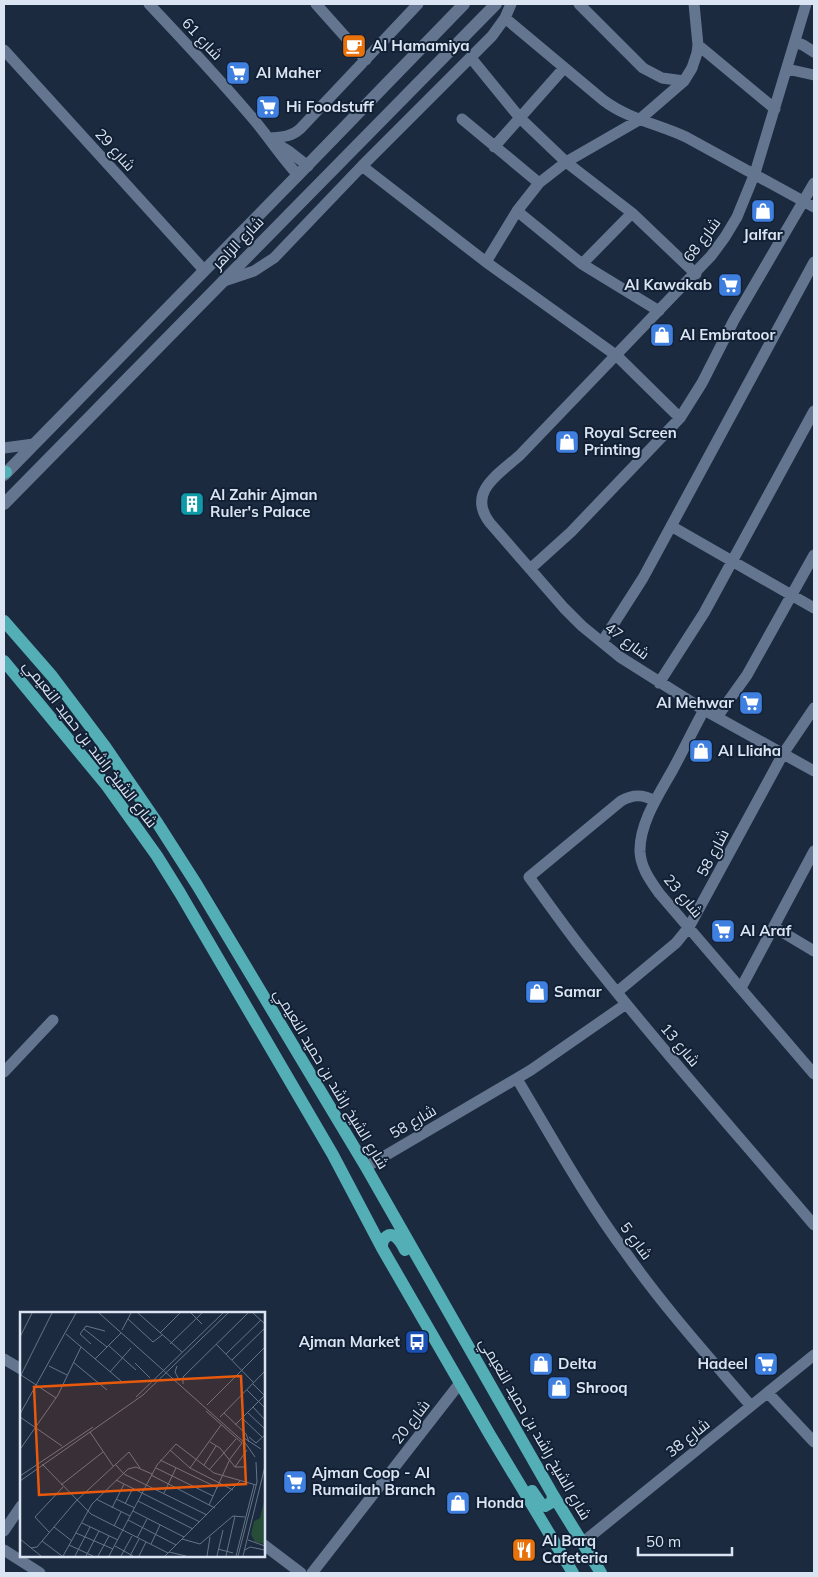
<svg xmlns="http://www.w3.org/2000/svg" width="818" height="1577" viewBox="0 0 818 1577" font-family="Mulish,Cairo,sans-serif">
<rect width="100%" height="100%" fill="#1b2a3f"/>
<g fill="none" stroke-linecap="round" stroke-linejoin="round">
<path stroke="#64768f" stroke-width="11" d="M149 4C185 42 221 81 255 121 270 139 282 158 298 175
M316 4 366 60
M579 4 643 68 662 78 684 81
M806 4 755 173 737 217 725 237 711 256 520 455C499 474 466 492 490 523L564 608 582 626 620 657 704 710 814 771
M505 18 603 100C628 119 658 124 686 137L814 207
M795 42 803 45 814 52
M698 45 775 109
M4 50 204 270
M471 58 520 118 566 162 632 213 696 274
M787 69 814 75
M462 119 539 183
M270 138C282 137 291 137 300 129L418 4
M274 142 290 152 308 166
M494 147 564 68
M362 166 486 262 617 356 680 418
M517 211 582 264 659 311
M486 262 517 211 539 183 566 162 639 120 684 81 692 68 697 53 698 45 694 4
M582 264 632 213
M224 281 254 271 274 258 362 166 492 36 505 18 511 4
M4 448 34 444
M671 526 814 608
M530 569 571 532 680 418 702 383 734 320 814 183
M602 642 643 578 814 262
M659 683 704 613 814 411
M704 710C693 730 683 751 672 771 659 794 639 824 640 852 641 868 650 880 659 893L814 1074
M717 717 747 675 814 555
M655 801C643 794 633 794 621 801L529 877C548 903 566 929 586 954 659 1047 738 1135 814 1225
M774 927 814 951
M741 988 814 851
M617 992 676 943 689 927 783 754 814 708
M4 1072 53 1020
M517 1079C552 1137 585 1198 626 1253 664 1307 708 1356 751 1406
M366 1167 531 1070 626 1004
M4 1359 21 1369
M768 1393 814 1442
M4 1531 21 1506
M582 1543 814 1355
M264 1545 301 1573
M4 1550 40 1573
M312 1573 460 1383"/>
<path stroke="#64768f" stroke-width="12" d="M4 475 298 175 464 4
M4 504 496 4"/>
<path stroke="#53aeb5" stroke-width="12" d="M4 473 6 472
M4 621 52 676 104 745 158 824 197 885 366 1167 553 1495 601 1573
M4 661 107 786 157 856 180 893 333 1155 382 1248 490 1435 573 1573
M382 1248C381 1238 390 1230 398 1239 401 1242 403 1246 405 1250
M532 1491 541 1504 545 1506 552 1502 553 1495"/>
</g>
<defs>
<symbol id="cafe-square" viewBox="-11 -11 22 22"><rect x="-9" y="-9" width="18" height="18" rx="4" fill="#e8710a" stroke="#112034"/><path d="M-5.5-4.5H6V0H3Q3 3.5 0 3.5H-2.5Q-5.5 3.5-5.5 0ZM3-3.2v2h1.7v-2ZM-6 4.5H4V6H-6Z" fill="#fff"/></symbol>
<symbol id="supermarket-square" viewBox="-11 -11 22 22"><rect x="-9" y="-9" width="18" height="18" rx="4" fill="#3f7fe0" stroke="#112034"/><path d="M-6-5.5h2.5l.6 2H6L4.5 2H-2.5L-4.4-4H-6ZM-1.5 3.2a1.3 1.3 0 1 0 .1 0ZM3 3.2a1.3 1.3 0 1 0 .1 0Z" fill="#fff"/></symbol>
<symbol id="shop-square" viewBox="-11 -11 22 22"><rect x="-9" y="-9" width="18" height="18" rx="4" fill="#3f7fe0" stroke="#112034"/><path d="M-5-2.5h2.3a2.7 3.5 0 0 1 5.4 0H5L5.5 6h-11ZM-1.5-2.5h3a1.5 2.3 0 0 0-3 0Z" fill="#fff"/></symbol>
<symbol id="building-square" viewBox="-11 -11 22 22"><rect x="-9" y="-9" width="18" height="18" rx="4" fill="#0f9aa8" stroke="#112034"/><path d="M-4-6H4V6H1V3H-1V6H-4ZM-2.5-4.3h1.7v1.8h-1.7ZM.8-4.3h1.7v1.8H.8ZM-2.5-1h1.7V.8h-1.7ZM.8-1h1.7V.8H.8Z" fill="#fff"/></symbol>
<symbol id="bus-square" viewBox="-11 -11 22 22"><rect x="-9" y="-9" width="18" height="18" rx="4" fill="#1a4fb4" stroke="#112034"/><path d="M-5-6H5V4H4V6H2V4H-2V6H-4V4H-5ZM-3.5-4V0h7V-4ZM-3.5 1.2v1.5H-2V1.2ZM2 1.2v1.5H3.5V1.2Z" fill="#fff"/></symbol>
<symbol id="restaurant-square" viewBox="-11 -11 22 22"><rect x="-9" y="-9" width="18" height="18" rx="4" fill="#e8710a" stroke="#112034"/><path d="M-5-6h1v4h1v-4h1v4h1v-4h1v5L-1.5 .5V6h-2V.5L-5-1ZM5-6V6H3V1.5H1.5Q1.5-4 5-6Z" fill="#fff"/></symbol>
</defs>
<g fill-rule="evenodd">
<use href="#cafe-square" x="340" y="32" width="28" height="28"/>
<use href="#supermarket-square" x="224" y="59" width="28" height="28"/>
<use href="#supermarket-square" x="254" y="93" width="28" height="28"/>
<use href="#shop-square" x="749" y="197" width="28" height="28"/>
<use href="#supermarket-square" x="716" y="271" width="28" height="28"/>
<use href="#shop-square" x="648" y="321" width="28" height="28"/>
<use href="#shop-square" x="553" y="428" width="28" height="28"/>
<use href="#building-square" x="178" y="490" width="28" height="28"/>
<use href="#supermarket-square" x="737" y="689" width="28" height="28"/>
<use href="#shop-square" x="687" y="737" width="28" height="28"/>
<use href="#supermarket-square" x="709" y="917" width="28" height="28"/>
<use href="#shop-square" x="523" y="978" width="28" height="28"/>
<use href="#bus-square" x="403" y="1328" width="28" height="28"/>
<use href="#shop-square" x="527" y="1350" width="28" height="28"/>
<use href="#supermarket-square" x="752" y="1350" width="28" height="28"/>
<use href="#shop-square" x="545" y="1374" width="28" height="28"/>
<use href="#supermarket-square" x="281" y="1468" width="28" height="28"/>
<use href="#shop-square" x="444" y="1489" width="28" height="28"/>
<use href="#restaurant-square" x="510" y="1536" width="28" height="28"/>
</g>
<g text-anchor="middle" stroke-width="4" stroke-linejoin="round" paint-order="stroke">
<g font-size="15" fill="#dae4f2" stroke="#112034">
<text transform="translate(202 39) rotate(47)" y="5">شارع 61</text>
<text transform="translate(115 150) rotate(48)" y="5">شارع 29</text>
<text transform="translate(702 240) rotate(-53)" y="5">شارع 68</text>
<text transform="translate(238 243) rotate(-46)" y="5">شارع الزاهر</text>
<text transform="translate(627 641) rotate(37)" y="5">شارع 47</text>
<text transform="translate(90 744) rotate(52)" y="5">شارع الشيخ راشد بن حميد النعيمي</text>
<text transform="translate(713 853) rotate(-62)" y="5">شارع 58</text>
<text transform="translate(683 896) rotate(50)" y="5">شارع 23</text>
<text transform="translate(680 1045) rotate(50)" y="5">شارع 13</text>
<text transform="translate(331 1079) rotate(59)" y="5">شارع الشيخ راشد بن حميد النعيمي</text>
<text transform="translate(413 1122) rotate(-30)" y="5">شارع 58</text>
<text transform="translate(636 1241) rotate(54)" y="5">شارع 5</text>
<text transform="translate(411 1422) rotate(-52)" y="5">شارع 20</text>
<text transform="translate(535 1429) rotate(60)" y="5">شارع الشيخ راشد بن حميد النعيمي</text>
<text transform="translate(688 1438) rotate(-39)" y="5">شارع 38</text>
</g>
<g font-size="15" font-weight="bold" fill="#dae4f2" stroke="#112034" text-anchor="start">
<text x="372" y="51">Al Hamamiya</text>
<text x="256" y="78">Al Maher</text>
<text x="286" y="112">Hi Foodstuff</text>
<text x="763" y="240" text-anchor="middle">Jalfar</text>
<text x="712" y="290" text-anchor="end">Al Kawakab</text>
<text x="680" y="340">Al Embratoor</text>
<text x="584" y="438">Royal Screen<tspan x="584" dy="17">Printing</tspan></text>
<text x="210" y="500">Al Zahir Ajman<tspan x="210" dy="17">Ruler's Palace</tspan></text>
<text x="734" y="708" text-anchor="end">Al Mehwar</text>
<text x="718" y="756">Al Lliaha</text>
<text x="740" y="936">Al Araf</text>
<text x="554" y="997">Samar</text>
<text x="400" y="1347" text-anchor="end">Ajman Market</text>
<text x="558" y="1369">Delta</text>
<text x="748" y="1369" text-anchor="end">Hadeel</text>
<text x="576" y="1393">Shrooq</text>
<text x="312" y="1478">Ajman Coop - Al<tspan x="312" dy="17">Rumailah Branch</tspan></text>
<text x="476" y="1508">Honda</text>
<text x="542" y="1546">Al Barq<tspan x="542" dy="17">Cafeteria</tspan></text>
</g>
</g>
<g transform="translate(20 1312)">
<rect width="245" height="245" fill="#1b2a3f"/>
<path d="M245 185V232L235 230 231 222 234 209 240 206Z" fill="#274c38"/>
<path fill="none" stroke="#677487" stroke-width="1" d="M79 1 226 132 235 145M118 1 162 40M171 1 182 12M233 1 245 12M108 7 133 30 142 23M64 17 87 35M102 18 111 1M140 21 160 1M46 22 101 69M0 25 12 1M71 32 60 22 66 14 85 19M150 32 182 1M196 32 234 71M88 33 116 58M206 42 241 8M75 47 101 21M212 48 245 16M53 50 87 78M115 51 130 66M29 54 47 63M157 54 155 60 159 68M90 60 111 36M1 63 32 1M1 63 36 86M163 72V65L228 1M233 72 245 84M227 78 245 96M116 85 203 1M187 93 245 35M233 95 245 108M186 99 222 131M204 101 226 122 229 130M228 101 245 117M0 102 56 1M0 105 42 134M200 105 245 59M222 106 242 125M215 113 245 83M70 120 93 154M229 125 236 131 245 123M224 126 241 137M190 130 200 136 215 155H226M1 136 38 83 61 35M150 138 170 156 213 178M140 148 198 176M22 152 71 202 148 241M95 152 104 162 187 203M184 153 196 134M215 155 227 138M136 156 193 184M170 156 201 113M189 158 216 127M131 163 195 196M0 164 73 115M96 168 180 210M0 169 123 83 208 1M41 173 83 140M144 181 156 156M76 187 110 204M96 187 115 196M118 189 173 217M105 192 113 176M189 193 210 147 222 131M92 196 104 172M113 199 164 225M108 208 156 233M62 211 98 228M94 214 101 200M34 215 52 229M29 220 15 205 43 175M56 221 93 237M117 226 127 207M0 227 21 244M162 227 180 232M228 228 245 234M22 229 42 244M131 232 140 213M180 232 213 204 225 205M49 233 73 244M95 234 113 244M11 236 17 235 56 189 109 140 120 156M198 237 213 241M225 238 230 235 245 238M149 240 166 244M43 244 72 192 108 157 116 155 132 162M55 244 70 215M66 244 79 219M78 244 89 224M89 244 137 153 156 132 194 161 236 173M101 244 112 224M110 244 119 227M119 244 126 230M145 244 220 169M187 244 190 225M197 244 203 218M206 244 215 204M216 244 234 173M218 244 237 170 236 150M223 244 245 154"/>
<path fill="#e8590c" fill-opacity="0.15" stroke="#e8590c" stroke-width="2.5" d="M221 64 226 172 19 183 14 75Z"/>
<rect width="245" height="245" fill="none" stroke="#dae4f2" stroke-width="2.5"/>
</g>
<rect width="818" height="1577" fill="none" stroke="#dae4f2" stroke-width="10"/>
<path d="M638 1547v8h94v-8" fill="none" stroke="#dae4f2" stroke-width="2.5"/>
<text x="646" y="1547" font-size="15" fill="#dae4f2" stroke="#112034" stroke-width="4" paint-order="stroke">50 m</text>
</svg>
